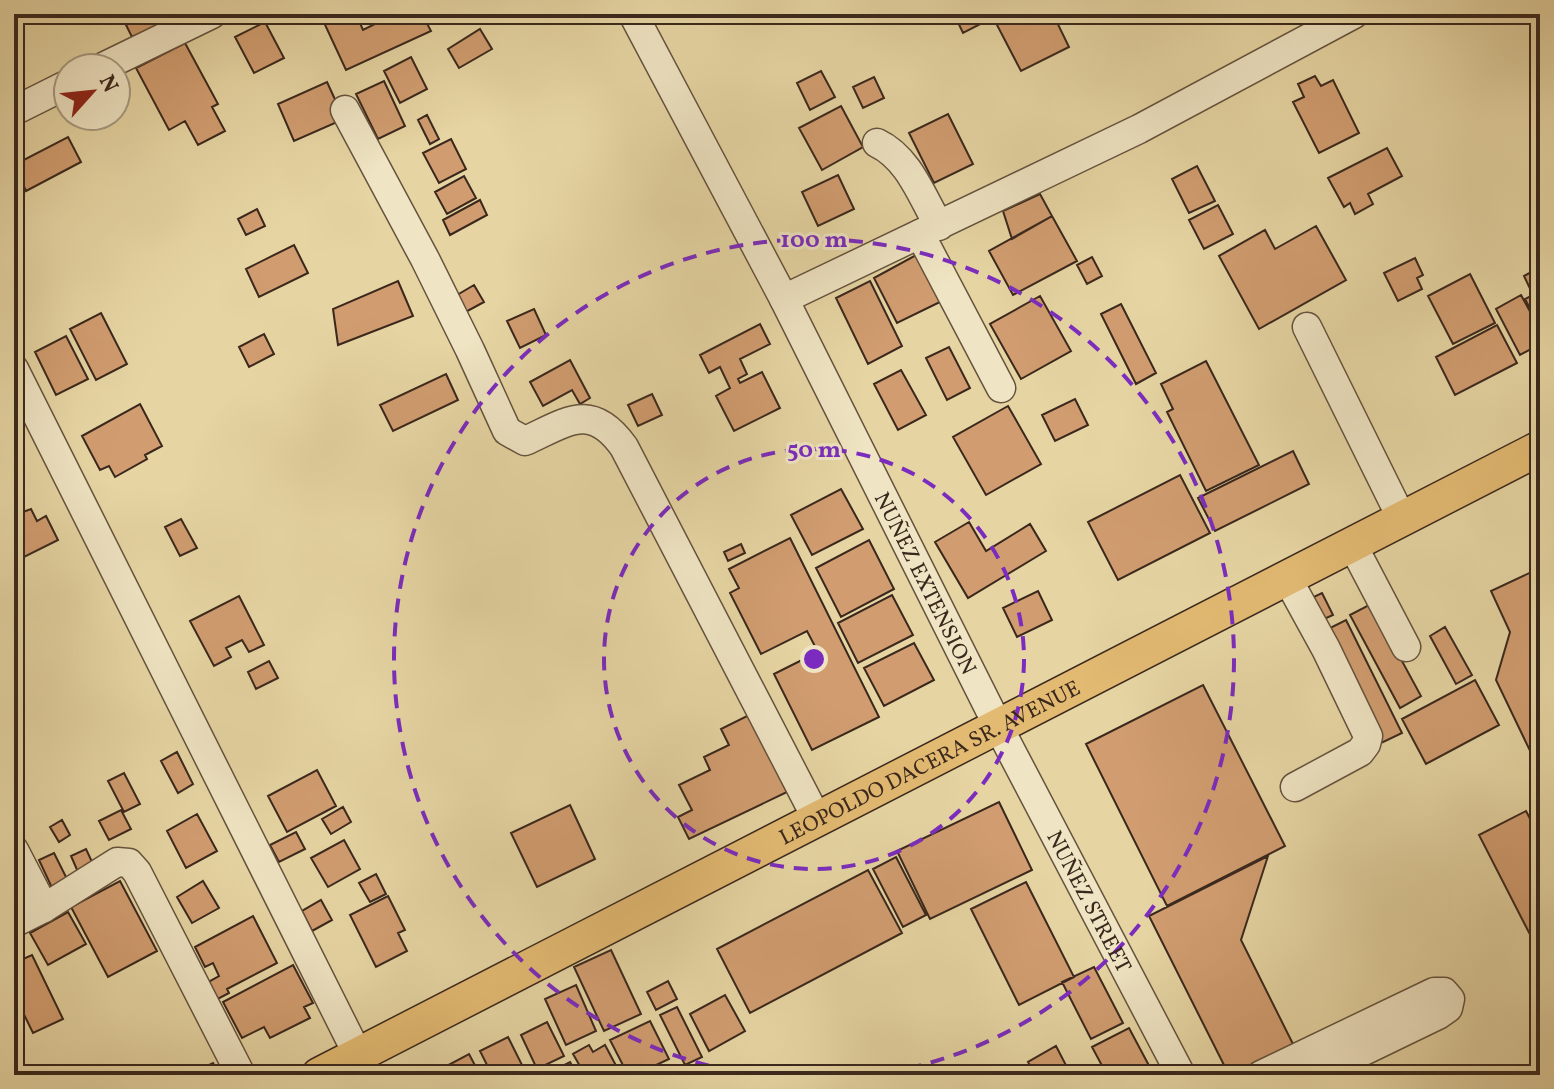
<svg xmlns="http://www.w3.org/2000/svg" width="1554" height="1089" viewBox="0 0 1554 1089" font-family="Vollkorn,serif">
<rect width="100%" height="100%" fill="#e6d5a3"/>
<filter id="stains"><feTurbulence type="fractalNoise" baseFrequency=".0025" numOctaves="4"/><feColorMatrix values="0 0 0 0 .2 0 0 0 0 .09 0 0 0 0 .02 0 0 0 .5 -.17"/></filter>
<radialGradient id="worn" r=".72"><stop offset=".6" stop-color="#630" stop-opacity="0"/><stop offset="1" stop-color="#630" stop-opacity=".3"/></radialGradient>
<path fill="#d19d70" stroke="#3a281d" stroke-width="2" d="M131 14H191L145 40 141 33 132 37 126 25 135 21Z
M320 14H356L363 30 387 18 385 14H422L431 31 346 70Z
M954 14H987L990 19 963 33Z
M1019 14H1053L1069 47 1021 71 997 25Z
M265 22 284 58 254 73 235 37Z
M480 29 492 49 459 68 448 49Z
M185 43 218 104 212 107 225 131 198 145 185 121 169 130 136 68Z
M411 57 427 89 400 103 384 71Z
M821 71 835 97 810 110 797 83Z
M1315 76 1321 86 1333 80 1359 133 1319 153 1293 102 1304 97 1298 84Z
M874 77 884 98 863 108 853 87Z
M384 81 405 126 378 139 356 94Z
M327 82 344 119 294 141 278 104Z
M841 106 863 147 822 170 799 128Z
M948 114 973 164 934 183 909 133Z
M427 115 439 139 430 144 418 120Z
M68 137 81 162 26 191 14 165Z
M451 139 466 169 439 183 423 153Z
M1387 148 1402 176 1368 194 1373 204 1355 214 1350 203 1344 207 1328 178Z
M1197 166 1215 201 1189 213 1172 179Z
M838 175 854 209 818 226 802 192Z
M464 176 476 198 447 214 435 192Z
M1040 194 1052 216 1012 239 1003 211Z
M480 200 487 215 450 235 443 220Z
M1218 205 1233 234 1204 249 1189 220Z
M257 209 265 226 246 235 238 219Z
M1052 216 1077 261 1013 295 989 251Z
M1316 226 1346 280 1259 329 1219 256 1265 230 1275 249Z
M294 245 308 273 259 297 246 269Z
M918 254 942 301 897 323 874 278Z
M1092 257 1102 276 1087 284 1077 265Z
M1540 257V328L1525 299 1533 295 1524 276 1537 269 1533 261Z
M1415 258 1423 275 1417 278 1422 289 1398 301 1384 273Z
M1470 274 1495 323 1453 344 1428 296Z
M398 281 413 316 338 345 333 309Z
M870 281 902 346 868 364 836 298Z
M474 285 484 302 462 314 452 298Z
M1521 295 1540 330V344L1520 355 1496 309Z
M1040 296 1071 351 1021 379 990 324Z
M1121 304 1156 373 1136 384 1101 314Z
M534 309 546 335 520 348 507 321Z
M101 313 127 364 96 380 70 329Z
M760 324 770 344 740 359 747 374 738 379 740 383 762 372 780 408 734 431 716 396 730 388 720 367 709 373 700 355Z
M1497 325 1517 363 1455 395 1436 357Z
M264 334 274 354 249 367 239 347Z
M66 336 88 379 56 395 35 352Z
M949 347 970 388 947 400 926 358Z
M570 360 590 398 580 404 572 390 543 406 530 382Z
M1206 361 1259 465 1206 491 1167 412 1173 409 1161 384Z
M901 370 926 415 898 430 874 384Z
M446 374 458 400 393 431 380 405Z
M652 394 662 415 638 426 628 405Z
M1075 399 1088 425 1055 441 1042 415Z
M140 404 162 446 145 455 147 459 115 477 109 466 100 470 82 436Z
M1008 406 1041 464 986 495 953 437Z
M1293 451 1309 484 1215 531 1198 498Z
M1180 475 1210 533 1118 580 1088 522Z
M841 489 863 529 812 555 791 515Z
M14 493 23 512 31 509 37 521 46 516 58 540 14 562Z
M181 519 197 548 180 556 165 527Z
M969 522 986 551 1030 524 1046 551 968 598 935 542Z
M790 538 879 717 812 750 774 674 818 652 807 631 761 654 730 593 739 588 729 569Z
M869 540 894 589 841 617 816 568Z
M741 544 745 553 728 561 724 552Z
M1540 568V759L1533 757 1496 680 1510 632 1491 591Z
M1038 591 1052 620 1017 637 1003 608Z
M1322 593 1333 615 1313 624 1303 602Z
M892 595 913 635 858 663 838 623Z
M239 596 264 645 249 652 242 640 226 648 231 657 214 666 190 621Z
M1371 604 1421 696 1400 708 1350 615Z
M1346 620 1402 733 1377 745 1320 633Z
M1445 627 1472 675 1456 684 1430 636Z
M914 643 934 680 884 706 864 668Z
M269 661 278 678 256 689 248 672Z
M1475 680 1499 725 1426 764 1402 719Z
M1203 685 1285 846 1167 906 1086 744Z
M749 715 787 792 689 839 678 817 692 810 679 785 710 770 704 757 729 745 721 729Z
M177 752 193 784 178 793 161 761Z
M317 770 336 806 287 832 268 796Z
M124 773 140 804 124 812 108 781Z
M999 802 1032 870 930 919 897 851Z
M570 805 595 859 537 887 511 833Z
M343 807 351 822 331 834 322 819Z
M121 810 131 829 109 840 99 821Z
M1526 811 1540 838V954L1479 835Z
M197 814 217 851 186 868 167 831Z
M62 820 70 835 59 842 50 827Z
M296 832 305 849 279 862 270 845Z
M344 840 360 869 328 887 311 858Z
M86 849 93 864 78 872 71 856Z
M54 853 69 883 53 890 39 860Z
M1268 856 1241 940 1296 1050 1246 1075H1229L1149 916Z
M896 857 926 915 903 927 873 869Z
M868 870 902 933 750 1013 717 949Z
M376 874 386 894 370 902 359 883Z
M120 881 157 951 108 977 71 907Z
M203 881 219 908 192 923 177 897Z
M1026 882 1074 977 1019 1005 971 909Z
M388 896 405 930 398 933 407 951 376 967 350 915Z
M321 900 332 920 312 931 302 911Z
M68 912 86 944 48 965 30 933Z
M253 916 277 963 227 989 229 993 214 1001 205 984 219 976 213 963 205 967 195 947Z
M611 950 641 1014 604 1031 574 967Z
M32 955 63 1019 33 1033 14 994V963Z
M293 965 313 1003 304 1007 310 1018 270 1038 264 1027 242 1038 223 1002Z
M1094 967 1123 1023 1091 1039 1062 982Z
M668 981 677 999 656 1010 647 992Z
M576 985 596 1031 566 1045 545 999Z
M725 995 745 1031 709 1051 690 1014Z
M677 1007 702 1057 685 1065 660 1015Z
M650 1021 669 1059 635 1075H628L610 1040Z
M547 1022 564 1056 537 1069 521 1035Z
M1129 1028 1154 1075H1107L1092 1047Z
M508 1037 524 1069 512 1075H492L480 1051Z
M589 1045 593 1052 605 1045 621 1075H585L573 1054Z
M1056 1046 1071 1075H1035L1028 1062Z
M469 1054 480 1075H444L441 1069Z
M570 1062 577 1075H545Z
M213 1063 220 1075H189Z"/>
<g fill="none" stroke-linecap="round" stroke-linejoin="round">
<defs>
<g id="minor">
<path id="s1" d="M633 14 784 299 998 726 1181 1075"/>
<path d="M101 68 212 14"/>
<path d="M345 110 425 259 470 350 507 431 525 441C567 422 591 401 624 447L817 819"/>
<path d="M14 111 68 84"/>
<path d="M877 143C909 158 922 197 939 226"/>
<path d="M920 234 1001 388"/>
<path d="M784 299 1139 129 1354 14"/>
<path d="M1307 327 1402 519"/>
<path d="M14 369 358 1055"/>
<path d="M1352 544 1406 647"/>
<path d="M1287 578 1326 649 1368 736 1366 744 1360 752 1295 787"/>
<path d="M14 850 44 908 117 862 129 863 137 872 241 1075"/>
<path d="M14 923 44 908"/>
<path d="M1261 1075 1434 992H1444L1450 999 1448 1008 1438 1015 1314 1075"/>
</g>
<g id="major">
<path id="s2" d="M319 1075 1540 448"/>
</g>
</defs>
<use href="#minor" stroke="#65533e" stroke-width="31"/>
<use href="#major" stroke="#3a281d" stroke-width="37"/>
<use href="#minor" stroke="#efe4c3" stroke-width="28"/>
<use href="#major" stroke="#e3ba72" stroke-width="34"/>
</g>
<g fill="none" stroke="#7b2cbf" stroke-width="4" stroke-dasharray="14 10">
<circle cx="814" cy="659" r="210"/>
<path d="M756 1075A420 420 0 1 1 872 1075"/>
</g>
<g text-anchor="middle" stroke-width="6" stroke-linejoin="round" paint-order="stroke">
<g font-size="22" fill="#3a281d" stroke="#efe4c3">
<text dy="8" stroke="none"><textPath href="#s1" startOffset="640">NUÑEZ EXTENSION</textPath></text>
<text dy="8" stroke="none"><textPath href="#s2" startOffset="686">LEOPOLDO DACERA SR. AVENUE</textPath></text>
<text dy="8" stroke="none"><textPath href="#s1" startOffset="998">NUÑEZ STREET</textPath></text>
</g>
</g>
<circle cx="814" cy="659" r="12" fill="#7b2cbf" stroke="#efe4c3" stroke-width="4"/>
<g font-size="24" text-anchor="middle" font-weight="bold" fill="#7b2cbf" stroke="#efe4c3" stroke-width="6" stroke-linejoin="round" paint-order="stroke">
<text x="814" y="247">100 m</text>
<text x="814" y="457">50 m</text>
</g>
<rect width="1554" height="1089" fill="none" stroke="#e6d5a3" stroke-width="48"/>
<rect x="16" y="16" width="1522" height="1057" fill="none" stroke="#3a281d" stroke-width="4"/>
<rect x="24" y="24" width="1506" height="1041" fill="none" stroke="#3a281d" stroke-width="2"/>
<g transform="translate(92 92) rotate(63)"><circle r="38" fill="#efe4c3" stroke="#a79981" stroke-width="2"/>
<path d="M0-6L14 30L0 20L-14 30Z" fill="#8f2418"/>
<text y="-12" font-size="22" font-weight="bold" text-anchor="middle" fill="#3a281d">N</text>
</g>
<rect width="100%" height="100%" filter="url(#stains)"/>
<rect width="100%" height="100%" fill="url(#worn)"/>
</svg>
